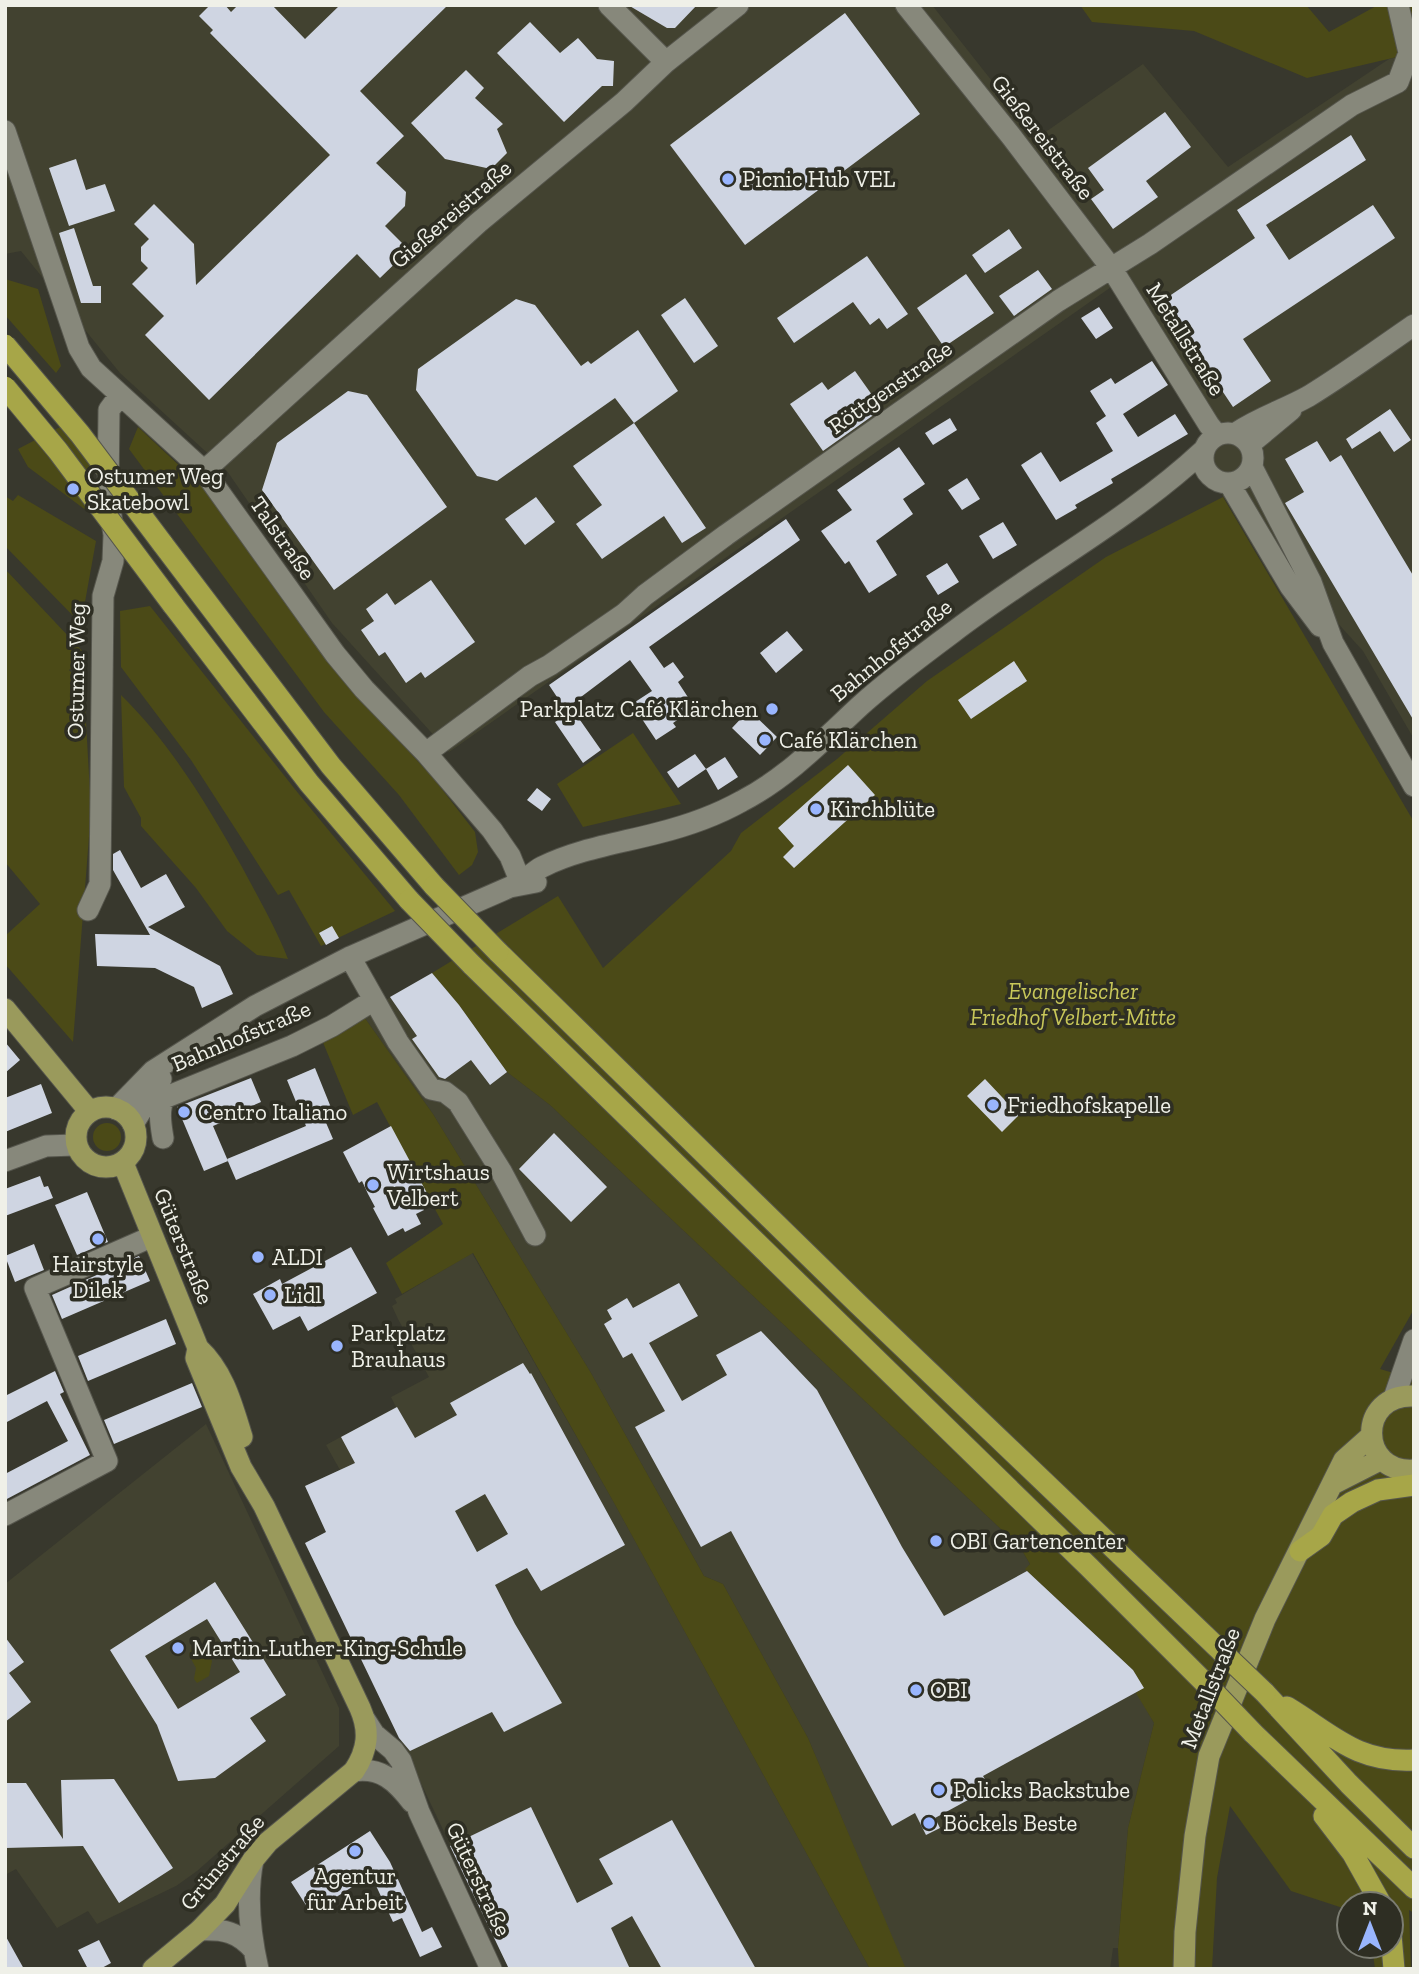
<svg xmlns="http://www.w3.org/2000/svg" width="1419" height="1974" viewBox="0 0 1419 1974" font-family="'Zilla Slab',serif">
<rect width="100%" height="100%" fill="#38382d"/>
<path fill="#424230" d="M5 5H932L1037 138 1143 64 1228 167 1389 59 1414 53V739L1363 651 1223 497 1193 406 1114 285 449 752 332 623 227 471 120 373 21 251 5 254Z
M432 973 459 1005 507 1072 550 1105 1020 1547 1030 1564 1026 1569 1133 1670 1144 1688 1137 1693 1154 1723 1128 1828 1118 1948H1113L1110 1969H905L808 1738 723 1584 704 1576 591 1373 433 1114 362 1014Z
M472 1253 613 1501 870 1969H509L357 1648 305 1543 326 1532 305 1486 340 1470 326 1445 396 1407 391 1397 429 1377 398 1319 392 1306 397 1303 395 1299Z
M206 1424 339 1708V1746L197 1871 176 1886 97 1924 88 1911 57 1928 16 1869 5 1875V1584Z"/>
<path fill="#4b4a17" d="M1080 5H1306L1329 32 1378 5H1414V53L1307 78 1194 31 1092 22Z
M5 279 38 289 61 366 56 373 5 315Z
M64 425 91 461 87 511 28 467 18 449Z
M138 427 215 499 369 708 434 779 475 832 478 852 472 865 459 875 399 795 324 712 129 449Z
M18 495 96 541 81 624 5 546V496L13 501Z
M1223 497 1414 822V1309L1380 1369 1414 1379V1913L1409 1910 1411 1969H1375L1372 1946H1391V1904H1349V1910L1291 1891 1230 1806 1217 1878 1212 1969H1119L1118 1948 1128 1828 1154 1723 1136 1693 1143 1688 1133 1670 1025 1569 1030 1564 1020 1547 550 1105 507 1072 459 1005 432 973 558 896 603 968 731 851 741 833 837 759 927 681 1106 557Z
M5 569 87 656 69 670 84 686 91 811 73 1042 5 964V936L40 904 5 862Z
M150 606 298 793 395 911 321 946 289 890 278 895 191 760 121 667 120 611Z
M121 695C171 744 208 806 242 867 258 897 275 926 288 959L257 955 227 931 196 888 141 826V818L124 787Z
M633 733 681 804 583 827 557 784Z
M362 1014 433 1114 591 1373 704 1576 723 1584 808 1738 906 1969H870L613 1501 473 1253 402 1294 386 1263 443 1224 377 1102 353 1115 322 1040Z
M93 1137a14 14 0 1 1 28 0a14 14 0 1 1-28 0Z
M192 1648 208 1653 212 1661 209 1676 197 1683 194 1679 196 1668 189 1655Z"/>
<path fill="#cfd5e2" fill-rule="evenodd" d="M210 5H225L231 12 238 5H272L305 39 340 5H448L360 91 404 136 376 163 406 192 405 206 385 226 409 250 380 278 357 254 209 400 145 335 164 316 132 284 148 268 141 261V247L149 239 134 224 154 204 194 244 196 285 330 155 210 33 213 30 199 16Z
M628 5H697L675 28H667Z
M845 13 920 114 745 245 670 145Z
M530 22 560 53 578 38 597 59 614 61 613 86H602L564 122 497 53Z
M466 70 484 88 475 98 503 124 497 129 507 153 491 169 445 159 411 123Z
M1165 112 1191 147 1146 181 1158 197 1113 229 1091 199 1104 190 1088 168Z
M1351 135 1366 160 1266 225 1289 260 1373 205 1395 238 1243 339 1271 381 1233 407 1162 301 1255 238 1237 210Z
M76 159 86 190 105 184 115 211 69 226 49 168Z
M74 228 93 286H101V303H81L59 233Z
M1009 229 1022 248 985 273 972 255Z
M867 256 908 314 887 329 879 318 870 325 853 302 794 343 777 318Z
M1038 270 1052 289 1014 316 999 296Z
M966 274 994 313 944 347 917 308Z
M685 298 718 346 694 363 661 315Z
M516 299 535 305 581 366 588 361 591 364 638 330 678 391 634 423 615 398 497 481 477 476 416 390 418 369Z
M1099 307 1113 328 1096 339 1081 318Z
M1152 361 1168 385 1123 414 1138 437 1175 414 1188 434 1111 479 1113 483 1075 505 1077 508 1056 520 1021 465 1041 452 1060 482 1113 451 1096 423 1106 416 1090 391 1111 378 1115 384Z
M855 371 882 409 823 451 790 404 822 382 828 390Z
M348 391 367 395 447 507 334 590 262 490 277 443Z
M1390 409 1411 440 1394 452 1380 431 1352 449 1346 439Z
M950 418 957 430 933 445 925 433Z
M634 423 706 528 682 543 664 516 602 559 576 524 602 505 573 466Z
M1317 441 1330 462 1341 455 1414 577V721L1285 503 1304 492 1285 459Z
M899 447 925 484 903 499 913 514 876 541 897 575 869 593 849 561 845 564 821 531 852 510 837 490Z
M967 478 980 499 962 510 948 490Z
M536 497 555 522 525 545 505 519Z
M786 519 800 540 649 647 664 668 673 662 684 677 678 682 695 708 673 723 676 727 656 740 632 704 652 691 630 660 565 709 549 685Z
M1003 522 1017 545 993 559 979 536Z
M947 563 959 582 938 595 926 576Z
M431 580 475 642 425 678 421 672 406 683 385 652 379 656 361 630 374 621 366 609 387 593 395 605Z
M787 631 803 650 776 673 760 653Z
M1014 661 1027 681 971 719 958 700Z
M573 710 601 750 583 763 555 722Z
M749 710 777 737 760 755 732 728Z
M695 754 706 769 678 788 667 772Z
M725 757 738 777 718 790 706 769Z
M848 765 875 795 794 868 783 857 794 846 778 828Z
M537 788 551 799 542 811 527 800Z
M120 850 141 888 166 874 185 907 148 927 220 966 233 994 202 1008 194 987 155 968 97 966 95 934 150 935 113 870V854Z
M332 926 339 938 326 945 319 933Z
M432 973 459 1005 507 1072 490 1085 471 1060 445 1079 439 1077 412 1039 417 1036 390 997Z
M5 1042 20 1060 5 1073Z
M315 1068 334 1115 324 1118 333 1139 236 1180 227 1159 306 1126 287 1080Z
M251 1078 261 1102 233 1114 234 1117 213 1126 228 1161 204 1171 177 1107Z
M985 1079 1019 1115 1002 1132 967 1096Z
M41 1084 52 1113 5 1132V1098Z
M391 1126 428 1195 418 1200 424 1210 416 1214 421 1224 405 1232 403 1228 388 1236 373 1208 375 1207 368 1194 362 1181 359 1183 343 1152Z
M554 1133 607 1187 571 1222 519 1169Z
M40 1176 44 1187 48 1186 53 1198 5 1216V1189Z
M87 1192 108 1242 77 1255 55 1205Z
M34 1244 44 1270 15 1282 5 1256Z
M351 1247 377 1293 308 1331 300 1316 273 1330 253 1294 280 1279 282 1284Z
M139 1256 150 1281 62 1319 52 1295Z
M679 1283 698 1316 649 1343 682 1401 727 1375 716 1355 761 1331 817 1390 902 1547 944 1616 1027 1571 1133 1670 1144 1688 983 1776 990 1788 935 1818 940 1828 926 1835 915 1813 892 1826 731 1531 701 1547 635 1427 665 1411 632 1353 623 1358 604 1324 612 1319 607 1310 627 1298 633 1308Z
M166 1319 176 1344 88 1381 78 1356Z
M523 1363 530 1374 531 1373 625 1545 541 1591 527 1568 495 1585 515 1624 562 1703 504 1732 492 1712 410 1751 399 1738 305 1543 326 1532 305 1486 355 1463 341 1437 397 1407 415 1438 457 1415 450 1403ZM485 1494 508 1534 477 1552 455 1511Z
M55 1371 64 1392 60 1394 90 1455 5 1500V1474L68 1441 47 1401 5 1423V1396Z
M192 1383 202 1407 114 1444 104 1420Z
M215 1582 286 1695 250 1718 266 1741 215 1778 178 1781 157 1725 110 1650ZM207 1619 240 1672 178 1709 145 1656Z
M5 1637 24 1662 9 1673 31 1702 5 1722Z
M114 1779 173 1868 119 1903 83 1846 5 1848V1783H26L63 1839 61 1780Z
M531 1807 577 1903 613 1884 599 1859 672 1820 756 1969H662L632 1916 611 1928 630 1969H509L450 1846Z
M370 1831 390 1862 422 1932 432 1927 442 1947 420 1957 402 1918 393 1922 371 1875 311 1913 291 1882Z
M5 1935 24 1969H5Z
M99 1940 111 1963 100 1969H88L78 1950Z"/>
<g fill="none" stroke-linecap="round" stroke-linejoin="round">
<defs>
<path id="minor" d="M609 5 666 62
M906 5 1011 136 1112 269 1209 425 1217 435
M5 131 79 348 91 368 204 471 335 654 364 689 426 753 492 830 510 856 521 883
M1236 433C1260 417 1284 410 1309 396 1345 374 1379 349 1414 325
M1203 458a25 25 0 1 1 50 0a25 25 0 1 1-50 0Z
M1250 444 1291 410
M1252 467 1311 582 1333 643 1414 786
M204 471 478 223 624 102 666 62 738 5
M1229 483 1290 586 1320 626
M426 753 530 676 550 665 624 614 645 595 726 535 1058 301 1150 244 1352 105 1398 82 1409 53 1398 5
M521 883C528 878 534 871 542 867 578 849 620 843 658 833 686 826 717 815 742 801 788 777 823 740 861 705 890 679 921 656 952 633 1034 570 1128 521 1204 450
M88 910 100 884 103 596 113 561 114 535 108 496 109 410 120 395
M350 957 398 1042 431 1089 445 1092 458 1102 501 1171 535 1235
M116 1109 153 1071 255 1006 350 957 510 887 536 882
M133 1124 161 1079
M163 1138C161 1126 158 1110 164 1098L292 1046 332 1026 374 1000
M5 1161 46 1146 75 1145
M1394 1398 1414 1340
M5 1515 107 1461 35 1288 151 1237
M365 1720 374 1734 393 1750 401 1761 419 1812 491 1969
M354 1771C381 1767 396 1781 412 1802
M253 1860C246 1895 250 1934 258 1969
M200 1930C224 1929 238 1932 254 1950"/>
<path id="major" d="M5 1009 90 1112
M76 1137a30 30 0 1 1 60 0a30 30 0 1 1-60 0Z
M123 1163 198 1348C224 1372 232 1405 242 1437
M1414 1396C1357 1393 1358 1474 1414 1470
M1333 1484 1382 1459
M153 1969 200 1930 225 1904 253 1860 268 1842 354 1771C368 1750 370 1731 360 1708L264 1506 241 1467 196 1358 198 1348
M1184 1969 1185 1932 1195 1836 1209 1756 1265 1619 1344 1460 1371 1436"/>
<path id="highway" d="M162 543 331 766 434 886
M173 605 309 783 409 900
M498 952 858 1304 1221 1651
M472 965 1090 1568 1209 1687
M1300 1551 1321 1536 1333 1515 1352 1502 1378 1490 1414 1485
M1265 1693 1349 1784 1414 1848
M1287 1707C1332 1734 1356 1763 1414 1760
M1253 1733 1414 1888
M1324 1816 1353 1854 1381 1904
M1391 1935 1394 1969"/>
</defs>
<use href="#minor" stroke="#55554c" stroke-width="23"/>
<use href="#major" stroke="#55554c" stroke-width="23"/>
<use href="#highway" stroke="#55554c" stroke-width="23"/>
<use href="#minor" stroke="#87887b" stroke-width="21"/>
<use href="#major" stroke="#9a9a5c" stroke-width="21"/>
<use href="#highway" stroke="#a7a648" stroke-width="21"/>
<defs>
<path id="highway-bridge" d="M5 345 80 434 162 543
M5 387 58 451 173 605
M434 886 498 952
M409 900 472 965
M1221 1651 1265 1693
M1209 1687 1253 1733"/>
</defs>
<use href="#highway-bridge" stroke="#55554c" stroke-width="23" stroke-linecap="butt"/>
<use href="#highway-bridge" stroke="#a7a648" stroke-width="21"/>
</g>
<g fill="#99b5fd" stroke="#2e2e23" stroke-width="2.5">
<circle cx="728" cy="179" r="7"/>
<circle cx="73" cy="489" r="7"/>
<circle cx="772" cy="709" r="7"/>
<circle cx="765" cy="740" r="7"/>
<circle cx="816" cy="809" r="7"/>
<circle cx="993" cy="1105" r="7"/>
<circle cx="184" cy="1112" r="7"/>
<circle cx="373" cy="1185" r="7"/>
<circle cx="98" cy="1239" r="7"/>
<circle cx="258" cy="1257" r="7"/>
<circle cx="270" cy="1295" r="7"/>
<circle cx="337" cy="1346" r="7"/>
<circle cx="936" cy="1541" r="7"/>
<circle cx="178" cy="1648" r="7"/>
<circle cx="916" cy="1690" r="7"/>
<circle cx="939" cy="1790" r="7"/>
<circle cx="929" cy="1823" r="7"/>
<circle cx="355" cy="1851" r="7"/>
</g>
<g text-anchor="middle" stroke-width="7" stroke-linejoin="round" paint-order="stroke">
<g font-size="23" fill="#eff0e8" stroke="#2e2e23">
<text transform="translate(1043 137) rotate(52)" y="8">Gießereistraße</text>
<text transform="translate(451 214) rotate(-41)" y="8">Gießereistraße</text>
<text transform="translate(1186 339) rotate(58)" y="8">Metallstraße</text>
<text transform="translate(890 387) rotate(-35)" y="8">Röttgenstraße</text>
<text transform="translate(283 538) rotate(55)" y="8">Talstraße</text>
<text transform="translate(891 650) rotate(-39)" y="8">Bahnhofstraße</text>
<text transform="translate(76 671) rotate(-89)" y="8">Ostumer Weg</text>
<text transform="translate(241 1036) rotate(-23)" y="8">Bahnhofstraße</text>
<text transform="translate(184 1246) rotate(68)" y="8">Güterstraße</text>
<text transform="translate(1210 1688) rotate(-69)" y="8">Metallstraße</text>
<text transform="translate(222 1862) rotate(-50)" y="8">Grünstraße</text>
<text transform="translate(479 1879) rotate(65)" y="8">Güterstraße</text>
</g>
<g font-size="23" fill="#eff0e8" stroke="#2e2e23" text-anchor="start">
<text x="742" y="187">Picnic Hub VEL</text>
<text x="87" y="484">Ostumer Weg<tspan x="87" dy="26">Skatebowl</tspan></text>
<text x="758" y="717" text-anchor="end">Parkplatz Café Klärchen</text>
<text x="779" y="748">Café Klärchen</text>
<text x="830" y="817">Kirchblüte</text>
<text x="1007" y="1113">Friedhofskapelle</text>
<text x="198" y="1120">Centro Italiano</text>
<text x="387" y="1180">Wirtshaus<tspan x="387" dy="26">Velbert</tspan></text>
<text x="272" y="1265">ALDI</text>
<text x="98" y="1272" text-anchor="middle">Hairstyle<tspan x="98" dy="26">Dilek</tspan></text>
<text x="284" y="1303">Lidl</text>
<text x="351" y="1341">Parkplatz<tspan x="351" dy="26">Brauhaus</tspan></text>
<text x="950" y="1549">OBI Gartencenter</text>
<text x="192" y="1656">Martin-Luther-King-Schule</text>
<text x="930" y="1698">OBI</text>
<text x="953" y="1798">Policks Backstube</text>
<text x="943" y="1831">Böckels Beste</text>
<text x="355" y="1884" text-anchor="middle">Agentur<tspan x="355" dy="26">für Arbeit</tspan></text>
</g>
<g font-size="23" font-style="italic" fill="#c8c759" stroke="#2e2e23">
<text x="1073" y="999">Evangelischer<tspan x="1073" dy="26">Friedhof Velbert-Mitte</tspan></text>
</g>
</g>
<rect width="1419" height="1974" fill="none" stroke="#eff0e8" stroke-width="14"/>
<g transform="translate(1370 1925)"><circle r="33" fill="#2e2e23" stroke="#7b7c72" stroke-width="2"/>
<path d="M0-5L12 26L0 18L-12 26Z" fill="#99b5fd"/>
<text y="-10" font-size="19" font-weight="bold" text-anchor="middle" fill="#eff0e8">N</text>
</g>
</svg>
